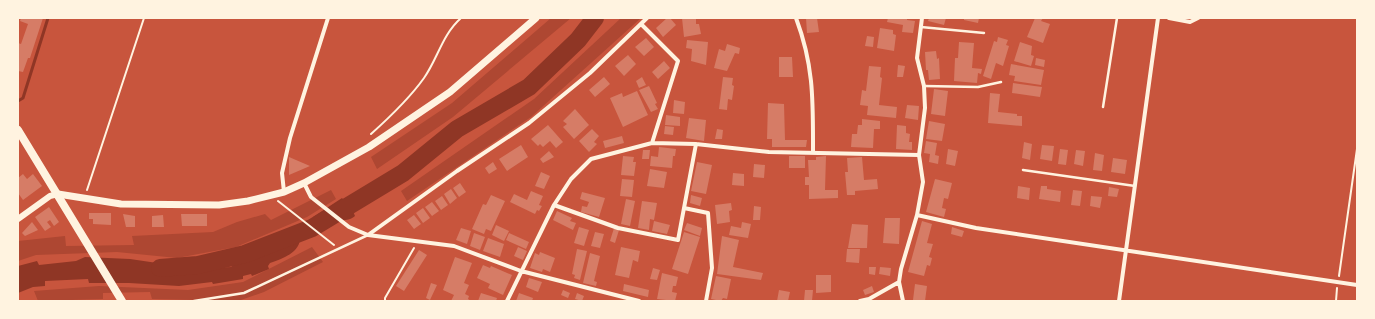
<svg xmlns="http://www.w3.org/2000/svg" width="1375" height="319" viewBox="0 0 1375 319" font-family="'Titillium Web',sans-serif">
<rect width="100%" height="100%" fill="#c8553d"/>
<path fill="#ae4732" d="M551 18H571L453 117 377 169 371 157 452 103Z
M621 18H641L531 117 407 201 401 191 534 99Z
M331 190 336 199 307 217 236 247 177 258 117 252 36 255 18 261V241L65 236 66 246 134 245 132 236 213 232 237 222 265 214 271 220Z
M312 247 323 262 264 292 238 301 152 299 150 292 103 293V299L38 301 34 291 99 286 188 290 243 282Z"/>
<path fill="#8f3625" d="M342 198 352 209 355 216C345 226 323 213 318 230L308 238 305 236 300 239C299 253 282 259 270 263L268 266 269 269 252 276 251 274 243 276V279L213 284 212 282 179 286 129 283H89L88 279 45 281V286L33 287 18 293V266L37 261 39 265 76 261 85 257 130 259 198 269 231 267 260 246 295 233 297 229 303 234 315 220 313 217Z"/>
<g fill="none" stroke-linecap="round" stroke-linejoin="round">
<path stroke="#8f3625" stroke-width="3" d="M18 101 23 98 48 18"/>
<path stroke="#8f3625" stroke-width="18" d="M160 268 198 265 245 254 312 228 403 173 457 129 529 87 578 40 595 18"/>
</g>
<path fill="#d67c66" d="M21 18H43L30 58H28L23 72 18 71V43L21 44 28 24 20 21Z
M667 18H670L676 25 663 37 656 28Z
M682 18H696V24H699L701 34 684 37Z
M806 18H817L819 32 807 33Z
M888 18H907V20L915 21 913 33 902 32 903 25 887 22Z
M929 18H946L944 25 928 21Z
M964 18H979L978 23 964 20Z
M1035 18H1043L1041 21 1050 24 1043 43 1027 37Z
M880 28 893 30V34L896 35 894 51 877 48Z
M867 36 874 37 873 47 865 46Z
M998 37 1008 40 1006 45 1009 46 1003 66 996 63 991 79 983 76 994 41 997 42Z
M646 38 654 47 644 56 635 47Z
M687 40 708 42 706 65 691 61 692 49 686 48Z
M959 42 974 43 972 68 982 69 981 74 978 73 977 83 954 81 955 58H958Z
M1020 42 1032 46 1031 55 1034 56 1031 66 1014 61Z
M727 44 740 48 739 54 735 53 727 71 714 68 719 49 725 51Z
M936 51 937 59 939 58 940 79 929 80 928 70H926L925 52Z
M628 55 636 64 624 76 615 66Z
M779 57H792L793 77H779Z
M1036 58 1045 60 1044 67 1035 65Z
M664 61 670 68 658 79 652 72Z
M1011 64 1044 70 1041 85 1014 81 1015 76 1009 75Z
M898 65 905 66 903 77H897Z
M869 66 881 67 880 77 882 78 879 105 897 107 896 118 867 115 868 106 860 105 862 90 866 91Z
M604 77 610 84 595 97 589 90Z
M642 77 646 85 639 88 636 81Z
M723 77 733 78 732 85 734 86 732 100 728 99 727 110 719 109Z
M1013 83 1042 87 1040 97 1012 93Z
M649 86 657 103 655 104 658 109 651 112 639 90Z
M934 89 948 91 945 116 931 114Z
M637 91 648 115 623 127 610 98 622 93 623 97Z
M990 93 1000 94 998 112 1017 114V116H1022V126L988 123Z
M674 100 685 102 684 114 673 113Z
M768 103 784 104 785 140H807L806 147H772V139H767Z
M907 105 919 106 918 120 905 118Z
M575 109 589 125 574 139 563 127 567 124 563 121Z
M666 115 680 117V126L665 125Z
M689 118 706 120 704 141 686 138Z
M862 119 880 121V129H874L873 148 851 147 852 134H857L858 125H862Z
M929 121 945 124 942 141 926 139Z
M548 125 563 142 556 148 550 141 543 147 540 144 538 146 531 139Z
M897 125 906 126V133L910 134 909 142H912V150L896 149Z
M665 126 674 127 673 135 664 134Z
M592 129 599 136 594 142 597 144 589 152 579 141Z
M717 129 723 130 722 139H715Z
M622 136 624 143 605 148 603 141Z
M926 141 937 143 935 155 939 156 938 164 929 162 930 154 924 153Z
M1024 142 1032 144 1030 160 1022 158Z
M521 145 528 157 507 171 499 159Z
M1042 145 1054 146 1052 161 1040 159Z
M659 147 676 149 675 156H673L672 168 650 166 651 156 658 157Z
M948 149 958 151 955 166 946 164Z
M1060 149 1068 150 1066 165 1058 164Z
M643 150H650L649 159H642Z
M1076 150 1085 151 1083 166 1074 164Z
M549 151 554 157 543 163 540 159Z
M1095 153 1104 155 1102 171 1093 170Z
M623 156 634 157 633 162H636L634 176 621 175Z
M789 156H805V168H789Z
M826 156 825 190H838V198L809 199V185H805V177H809L808 160H816V157Z
M289 157 310 166 289 175Z
M862 157 864 180 877 179 878 189 855 191V195H847L845 172H848L847 158Z
M1113 158 1127 160 1125 174 1111 172Z
M493 162 497 169 489 174 485 168Z
M697 162 712 165 706 194 691 191Z
M754 164 765 165 764 178 753 177Z
M650 169 667 172 664 188 647 186Z
M541 172 550 176 544 189 535 186Z
M733 173 744 174V186L732 185Z
M23 174 27 179 33 174 42 186 23 200 18 193V178Z
M622 179 634 180 632 197 620 196Z
M935 179 952 183 948 199 944 198 942 208 946 209 944 217 926 212Z
M460 183 466 192 459 197 453 188Z
M1018 186 1030 188 1029 200 1017 198Z
M1041 186H1047V189L1061 191 1060 202 1039 199Z
M1109 187 1119 189 1117 197 1108 196Z
M451 189 457 198 450 204 444 194Z
M1073 190 1082 191 1080 206 1071 205Z
M531 191 543 196 539 205 542 206 539 211 537 210 535 214 510 202 514 194 527 200Z
M582 192 605 198 599 217 581 212 582 206 587 207 589 202 580 199Z
M491 195 505 201 491 231 486 229 484 234 472 229 483 204 486 205Z
M691 195 702 198 700 206 690 203Z
M442 196 448 205 441 210 435 201Z
M1091 196 1102 197 1100 208 1090 206Z
M626 199 635 201 630 226 621 224Z
M642 201 657 203 654 220 650 219 649 230 638 228Z
M432 202 439 211 432 216 425 207Z
M731 203 732 210 729 211 730 222 717 224 715 205Z
M754 206 761 207 760 220H753Z
M49 207 59 222 54 226 50 220 47 222 51 227 45 231 35 217Z
M423 208 430 218 423 223 416 213Z
M557 211 572 218 570 221 576 223 573 230 553 220Z
M89 213H111V225L93 224V219H89Z
M123 214 135 216V227H126Z
M181 214H207V226H182Z
M163 215 164 227H152V216Z
M414 215 421 224 414 229 407 220Z
M885 218H900L899 244 883 243Z
M654 221 670 225 667 234 652 231Z
M922 221 932 224 927 243 933 244 929 257 932 258 930 266 927 265 924 276 908 272Z
M32 222 38 230 25 236 22 233Z
M742 222 751 224 748 238 729 235 731 226 741 228Z
M687 223 702 228 700 236 684 230Z
M852 224 868 225 867 248H848Z
M496 225 509 231 504 241 492 235Z
M579 227 589 230 584 246 574 243Z
M952 227 964 231 962 237 951 234Z
M461 228 471 231 467 244 456 240Z
M614 228 619 230 615 243 610 241Z
M595 232 604 234 600 248 591 246Z
M684 232 700 237 688 274 672 269Z
M474 233 485 237 480 250 470 246Z
M509 233 529 242 526 249 506 240Z
M722 236 739 240 733 267 763 273 761 280 717 274Z
M488 238 504 244 500 257 483 251Z
M518 247 527 251 523 260 514 256Z
M621 247 640 251 638 262 633 260 629 278 615 275Z
M577 249 587 251 580 280 574 278 575 275 572 274Z
M847 249H860L859 263 846 262Z
M419 250 427 255 404 291 396 286Z
M540 252 555 258 550 272 543 269 542 272 530 268 535 253 539 255Z
M590 253 600 256 594 281 597 282 596 286 583 283Z
M455 257 472 263 464 283 469 285 465 294 469 296 468 299 471 301H451L454 295 443 290Z
M483 265 490 268 491 266 512 275 503 295 488 288 490 284 477 278Z
M869 267H876L875 275 869 274Z
M880 267 891 268 890 276 879 274Z
M653 268 660 270 657 280 650 279Z
M662 273 678 277 676 286H673L672 292 677 293 675 301 657 299Z
M816 275H831V292L816 293Z
M716 276 731 279 727 299 723 298 721 301 711 299Z
M529 278 542 282 538 292 526 287Z
M431 283 437 285 430 300 426 298Z
M624 284 649 290 648 297 623 291Z
M915 284 927 286 925 301 913 300Z
M872 286 874 292 865 295 863 290Z
M563 290 570 293 568 298 561 295Z
M779 290 790 292 788 301H777Z
M805 290H813L812 301H804Z
M481 293 497 298 496 301H478Z
M519 293 533 298 532 301H516Z
M577 293 584 296 582 301 575 299Z"/>
<g fill="none" stroke-linecap="round" stroke-linejoin="round">
<path stroke="#fff3e0" stroke-width="2" d="M371 134C390 117 409 99 424 78 438 58 442 35 461 18
M87 190 144 18
M278 201 334 245
M1339 276 1357 149
M385 301V298L414 248
M1336 301 1337 288"/>
<path stroke="#fff3e0" stroke-width="2.5" d="M921 27 984 33
M924 86 978 87 1001 82
M1103 107 1117 18
M1023 170 1135 186
M194 301 244 293 368 235"/>
<path stroke="#fff3e0" stroke-width="4" d="M796 18C814 66 813 101 813 151
M1169 18 1190 22 1198 18
M641 24 678 61 652 143
M304 183 311 197 349 227 368 235 454 246 521 271 639 301
M284 192 282 173 290 138 328 18
M554 205 618 228 678 240 696 144
M684 208 708 213 712 268 706 301
M917 215 976 228 1357 285
M368 235 457 171 529 123 590 73 647 18
M507 301 554 205 571 179 591 159 652 143 696 144 769 152 919 155
M860 301 869 299 899 282
M903 301 899 282 901 269 917 215 923 182 919 155 925 108 924 86 917 58 922 18
M1119 301 1158 18"/>
<path stroke="#fff3e0" stroke-width="6" d="M18 219 50 196 58 194"/>
<path stroke="#fff3e0" stroke-width="7" d="M58 194 121 204 219 205 248 201 284 192 304 183 369 147 450 92 536 18"/>
<path stroke="#fff3e0" stroke-width="8" d="M18 130 122 301"/>
</g>
<rect width="1375" height="319" fill="none" stroke="#fff3e0" stroke-width="38"/>
</svg>
